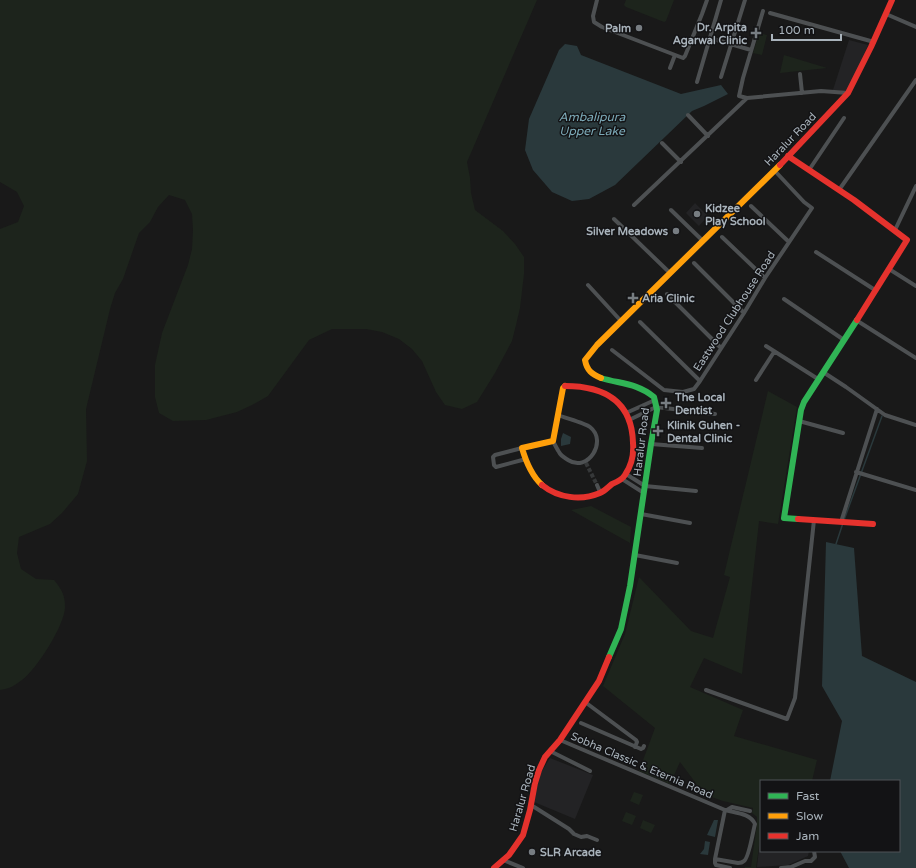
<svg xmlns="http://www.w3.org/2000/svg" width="916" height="868" viewBox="0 0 916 868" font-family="'Varela Round',sans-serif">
<rect width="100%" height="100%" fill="#191919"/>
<path fill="#232325" d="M849 40 868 45 848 92 833 90Z
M695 203 708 216 699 226 686 213Z
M550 758 593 775 575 819 534 802 540 774Z
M761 832V851H809L808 856 788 865 757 867Z"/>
<path fill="#1d241c" d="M0 0H537L467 162 470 178 471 193 475 210 503 231 515 244 524 257V274L520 308 516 325 512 341 495 373 477 402 462 409 445 405 436 392 422 361 412 349 399 339 382 332 366 329H332L309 340 268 396 252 405 237 412 206 420 173 421 159 413 155 397V365L162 333 188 265 192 249 193 230 192 214 185 200 169 195 158 207 150 222 139 233 123 279 115 293 110 309 86 409 87 461 78 494 62 513 50 524 19 537 17 553 21 569 36 579 54 580C62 590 65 595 65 607 65 625 36 670 22 680 14 686 9 689 0 690V229L18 222 24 206 17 192 0 182Z
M626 0H674L666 21 664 22 626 7 624 5Z
M759 33 767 35 762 55 753 53Z
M784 55 827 68 780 73Z
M768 391 797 407 778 524 759 521 742 674 704 658 690 687 743 710 734 736 817 760 812 781H761V832L756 868H745V867H751L757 824V817L752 813 753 808 723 801 703 794 695 782 680 762 670 784 639 771 655 728 603 686 625 634 639 577 691 631 713 638 730 577 724 575Z
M591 506 631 527 630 543 571 510Z
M634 792 643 795 639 805 630 801Z
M626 812 636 816 632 825 622 821Z
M643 820 655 825 651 833 640 828Z"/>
<path fill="#2a393c" d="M565 44 577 46 581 55 681 94 721 85 728 94 704 106 692 111 615 185 589 199 572 201 552 192 533 170 525 150 529 119 559 50Z
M563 433 571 437 570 444 561 446V439Z
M826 542 854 548 862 656 916 682V868H849L840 851H899V781H830L842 721 822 686Z
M714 820H718L715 837 707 835Z
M705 841 710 842 708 855 700 854 704 849Z"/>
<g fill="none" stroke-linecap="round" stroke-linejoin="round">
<path stroke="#2a393c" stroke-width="1.5" d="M844 520 882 416
M836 544 843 523"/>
<path stroke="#363839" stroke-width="4" stroke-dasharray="4 2" stroke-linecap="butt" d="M586 463 597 485"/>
<path stroke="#4d5052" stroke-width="4" d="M597 0 593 16 594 22 602 27 683 58 685 56 702 14 707 0
M763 11 743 78 739 96 747 98 821 91 848 93
M770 13 874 42
M886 14 916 27
M710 38 751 50
M670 68 675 55
M800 74 802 93
M721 77 745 0
M697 82 721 0
M688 115 708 136
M662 143 681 162
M809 170 844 118
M839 190 916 80
M634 205 747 98
M751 206 789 242
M671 210 703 241
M614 219 670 273
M895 230 916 186
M722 237 765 278
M816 252 875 290
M694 263 744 313
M889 269 916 286
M588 285 621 321
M667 294 721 348
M784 299 844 340
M856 320 916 358
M640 322 700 381
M766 346 818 379
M612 350 664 390 683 392 694 389 700 381 744 313 765 278 812 208 804 202 774 170
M823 372 846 387 885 415 916 425
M756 380 774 352
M626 413 655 400
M629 420 656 407 715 414
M799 421 843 433
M553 441C555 445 557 449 559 452 561 456 565 458 568 460 588 473 608 441 590 427 585 423 565 418 558 415
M651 444 702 448
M522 448 495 455 493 457 494 465 496 467 526 459
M856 472 916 490
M626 474 645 486 696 491
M622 479 644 493
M597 485 600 492
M641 514 690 523
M841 522 877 409
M635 555 677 563
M706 690 787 719 795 698 814 520
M585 702 636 740 637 742 635 747
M581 723 641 749 643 748 644 746
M560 740 725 810
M550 751 590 771
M531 805 569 829 574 834 581 837 587 836 597 840
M725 810C736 813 750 813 755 824 753 831 749 858 744 861 742 863 740 863 738 863L715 859Z
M727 810 732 807 750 811
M715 859V863L716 865 730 868
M503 860 523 868
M781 868 791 867 805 861H811L815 857 814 851"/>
<path stroke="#30b455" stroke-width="6" d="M601 378C621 384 637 383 654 397L657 410 651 444 630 586 621 629 609 657
M798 519 784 518 801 410 804 402 857 320"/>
<path stroke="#ff9f0a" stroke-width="6" d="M601 378C592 374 587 371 585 360L597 345 780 165
M542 485C531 475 526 462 522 448L553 441 563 388 565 386"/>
<path stroke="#e5322d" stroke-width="6" d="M788 156 854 200 907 240 857 320
M780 165 848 93 871 47 892 0
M542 485C558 498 581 501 600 493 605 491 608 487 612 484 617 482 622 480 625 475 631 466 634 454 633 443 632 401 604 386 565 386
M798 519 873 524
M494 868 509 855 523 835 530 810 535 783 539 770 545 757 560 740 599 681 609 657"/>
</g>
<g fill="#777d82" stroke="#131315" stroke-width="1.5">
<circle cx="639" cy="28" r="4"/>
<path d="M754 27h4v4h4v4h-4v4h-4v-4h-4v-4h4z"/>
<circle cx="697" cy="214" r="4"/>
<circle cx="676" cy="231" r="4"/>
<path d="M631 292h4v4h4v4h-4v4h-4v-4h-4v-4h4z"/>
<path d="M664 397h4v4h4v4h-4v4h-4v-4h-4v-4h4z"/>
<path d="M656 425h4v4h4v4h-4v4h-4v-4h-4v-4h4z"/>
<circle cx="532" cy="852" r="4"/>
</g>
<g text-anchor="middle" stroke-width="3" stroke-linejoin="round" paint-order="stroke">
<g font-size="11" font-weight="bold" fill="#a9b3bb" stroke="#131315" text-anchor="start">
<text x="747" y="31" text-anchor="end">Dr. Arpita<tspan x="747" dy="13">Agarwal Clinic</tspan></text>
<text x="631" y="32" text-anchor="end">Palm</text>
<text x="705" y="212">Kidzee<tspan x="705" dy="13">Play School</tspan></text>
<text x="668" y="235" text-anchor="end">Silver Meadows</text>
<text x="642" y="302">Aria Clinic</text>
<text x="675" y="401">The Local<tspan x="675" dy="13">Dentist</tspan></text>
<text x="667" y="429">Klinik Guhen -<tspan x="667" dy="13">Dental Clinic</tspan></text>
<text x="540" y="856">SLR Arcade</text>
</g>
<g font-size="11" fill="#a9b3bb" stroke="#131315">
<text transform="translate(790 139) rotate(-46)" y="4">Haralur Road</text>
<text transform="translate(734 311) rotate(-57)" y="4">Eastwood Clubhouse Road</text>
<text transform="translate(641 442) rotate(-83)" y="4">Haralur Road</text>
<text transform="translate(642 765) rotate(23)" y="4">Sobha Classic &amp; Eternia Road</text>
<text transform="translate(522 798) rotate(-74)" y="4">Haralur Road</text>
</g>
<g font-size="12" font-style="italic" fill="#7dabb9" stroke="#131315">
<text x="592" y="121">Ambalipura<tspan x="592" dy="14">Upper Lake</tspan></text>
</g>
</g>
<rect x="760" y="780" width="140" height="72" fill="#131315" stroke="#4f5357"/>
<rect x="768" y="793" width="20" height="6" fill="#30b455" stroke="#4f5357"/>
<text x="796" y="800" font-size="12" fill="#a9b3bb">Fast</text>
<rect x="768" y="813" width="20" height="6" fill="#ff9f0a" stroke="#4f5357"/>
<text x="796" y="820" font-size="12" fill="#a9b3bb">Slow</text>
<rect x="768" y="833" width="20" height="6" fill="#e5322d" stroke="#4f5357"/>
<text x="796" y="840" font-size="12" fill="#a9b3bb">Jam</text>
<path d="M772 34v6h69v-6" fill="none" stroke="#a9b3bb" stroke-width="2"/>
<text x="778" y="34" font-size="12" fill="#a9b3bb" stroke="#131315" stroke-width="3" paint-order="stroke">100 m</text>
</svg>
